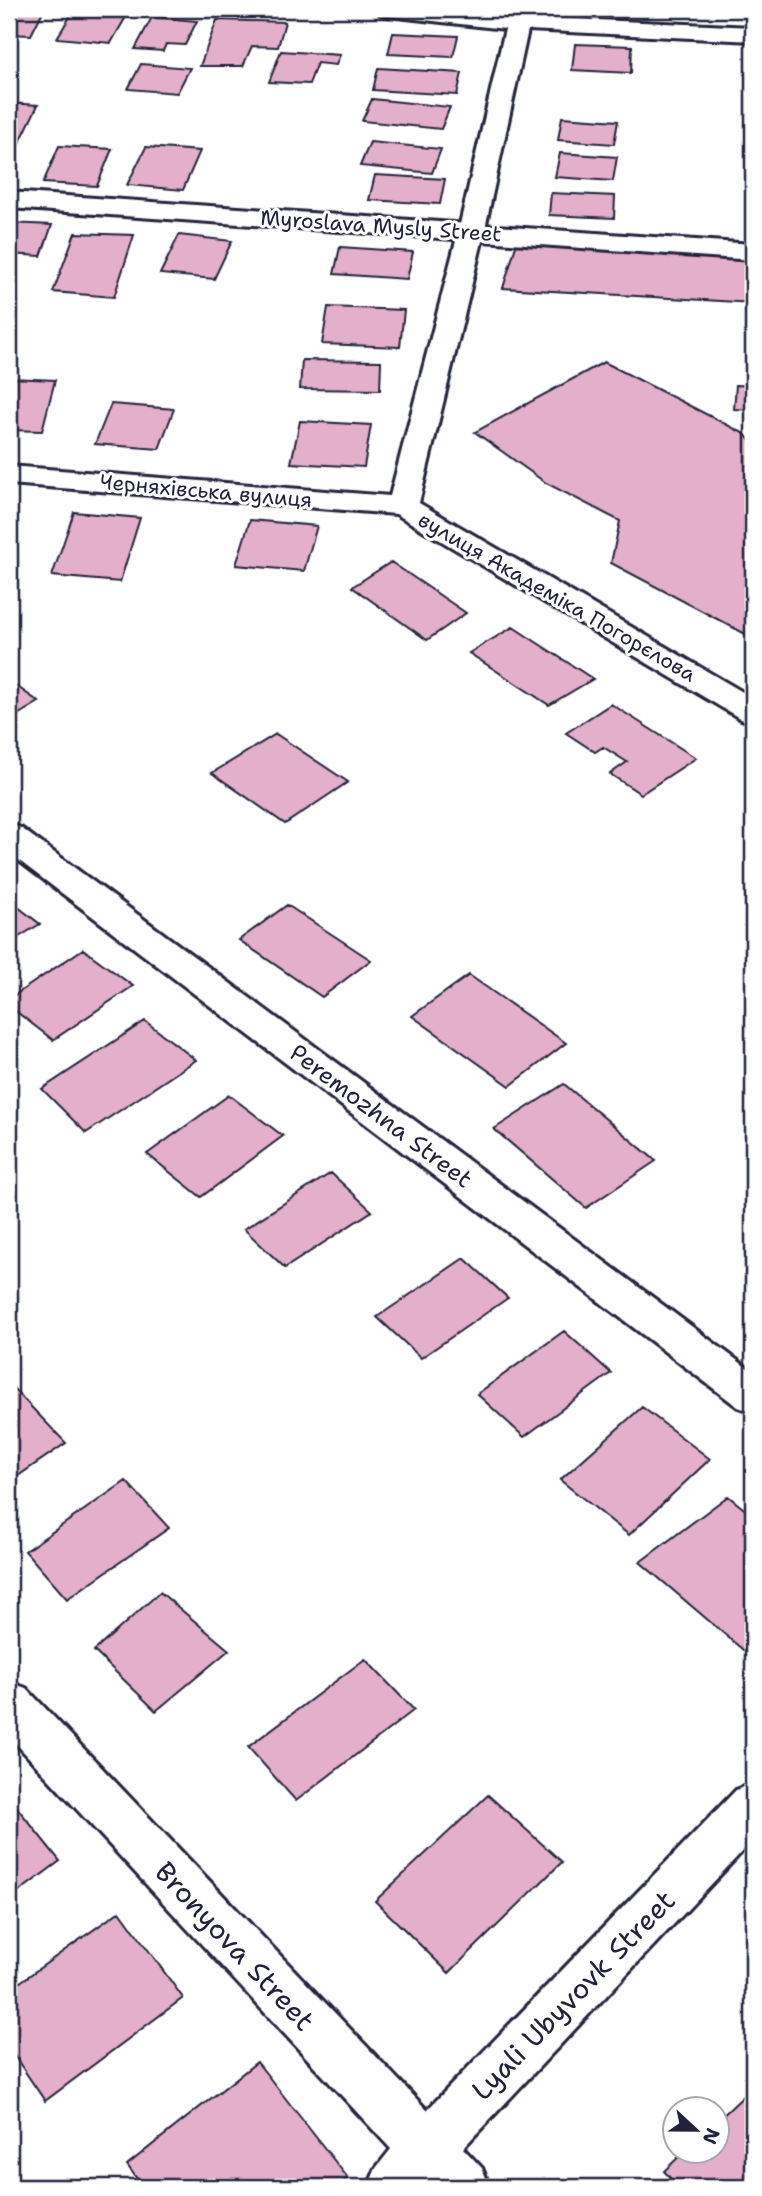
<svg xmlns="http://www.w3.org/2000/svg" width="762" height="2196" viewBox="0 0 762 2196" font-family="'Shantell Sans',sans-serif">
<rect width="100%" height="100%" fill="#fff"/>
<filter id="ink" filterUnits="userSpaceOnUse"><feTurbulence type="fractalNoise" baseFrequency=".0143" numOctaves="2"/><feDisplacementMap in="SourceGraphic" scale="14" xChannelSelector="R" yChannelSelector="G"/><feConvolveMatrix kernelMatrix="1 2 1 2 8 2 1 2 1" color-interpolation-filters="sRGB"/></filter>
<g filter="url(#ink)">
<path fill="#e3afca" stroke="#22223b" stroke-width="2" d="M9 9H44L31 35 9 34Z
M74 10 127 15 111 43 57 38Z
M152 17 197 21 185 45 166 44 163 51 135 49Z
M217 20 285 22 278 47 252 46 243 66H200Z
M393 33 458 36 453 57 388 54Z
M575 44 632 46 631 73 572 70Z
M281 51 340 55 336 65 317 63 309 84 269 82Z
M141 64 190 68 177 93 128 89Z
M378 68 462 73 457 95 373 90Z
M372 99 450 107 441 129 362 121Z
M9 103 38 105 20 142 9 141Z
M562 117 618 121 614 144 558 140Z
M370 142 441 149 432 173 360 166Z
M59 146 112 149 97 186 43 183Z
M146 147 200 151 183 190 127 185Z
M560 153 617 157 613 181 555 177Z
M375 175 445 179 440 204 369 200Z
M551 193 615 196 614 218 549 215Z
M9 223 52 225 41 256 9 254Z
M75 233 134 235 114 297 53 292Z
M179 235 232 241 214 279 160 274Z
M519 236 753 252V303L503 288Z
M340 247 413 252 407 279 334 274Z
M328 307 404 310 400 347 322 344Z
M302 360 381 361 380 390 300 389Z
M604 362 745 434 753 445V638L611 563 620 521 546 483 475 432Z
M9 378 55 380 42 431 9 430Z
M736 385 753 386V410L734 409Z
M111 404 174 409 159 449 95 444Z
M300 421 371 425 364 467 291 463Z
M74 512 140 518 120 582 52 576Z
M250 520 317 526 304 571 236 565Z
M391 562 466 613 427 640 352 587Z
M513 627 593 679 549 705 469 653Z
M9 681 39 702 9 720Z
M611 704 696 758 641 794 610 774 627 762 603 747 595 752 566 733Z
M276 734 348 782 285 824 212 773Z
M9 900 40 924 9 943Z
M287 905 371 960 322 997 239 940Z
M83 949 133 986 53 1040 9 1006V999Z
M469 975 566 1043 510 1086 412 1016Z
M145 1021 196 1060 86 1133 42 1089Z
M564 1084 656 1161 586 1208 494 1129Z
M229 1095 283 1136 201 1197 147 1154Z
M331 1173 372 1211 285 1268 244 1229Z
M464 1258 508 1298 421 1358 377 1317Z
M564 1331 611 1373 524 1437 477 1394Z
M12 1387 66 1443 9 1482V1389Z
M642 1407 710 1459 629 1535 560 1480Z
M126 1481 169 1528 67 1599 25 1551Z
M728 1496 753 1516V1642L743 1650 640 1562Z
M160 1592 229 1650 156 1711 94 1651Z
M365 1659 414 1710 296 1801 248 1747Z
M488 1795 562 1862 449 1973 375 1901Z
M15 1805 60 1861 9 1899V1809Z
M120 1911 183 1998 45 2101 9 2048V1990Z
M257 2062 348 2178 337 2187H143L127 2165Z
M753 2087V2187H678L664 2171 686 2150H716V2122Z"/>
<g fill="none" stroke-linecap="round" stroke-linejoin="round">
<defs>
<path id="street" d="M376 9H451L508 15 510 9H532L531 17 753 27V41L528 30 484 233 419 503 753 698V723L741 719 396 514 9 484V466L390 496 458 233 505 29 388 16 380 14Z
M9 824 21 828 753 1372V1412L738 1407 9 853Z
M9 1682 26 1688 427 2110 736 1790 753 1783V1840L463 2148 482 2168 490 2187H368L376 2168 391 2149 9 1736Z"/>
<path id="secondary" d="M9 192 753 244V260L9 208Z"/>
</defs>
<use href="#street" stroke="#22223b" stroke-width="6"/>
<use href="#secondary" stroke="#22223b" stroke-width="6"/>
<use href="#street" fill="#fff" fill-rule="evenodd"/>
<use href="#secondary" fill="#fff" fill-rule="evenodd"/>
</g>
</g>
<g text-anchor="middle" stroke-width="6" stroke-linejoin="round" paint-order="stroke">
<g font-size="21" fill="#22223b" stroke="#fff">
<text transform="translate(381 226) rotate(4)" y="7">Myroslava Mysly Street</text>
<text transform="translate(206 491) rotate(5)" y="7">Черняхівська вулиця</text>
<text transform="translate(557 597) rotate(30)" y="7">вулиця Академіка Погорєлова</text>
</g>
<g font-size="24" fill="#22223b" stroke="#fff">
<text transform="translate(381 1116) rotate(37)" y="8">Peremozhna Street</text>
</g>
<g font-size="28" fill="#22223b" stroke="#fff">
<text transform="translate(235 1946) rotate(47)" y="10">Bronyova Street</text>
<text transform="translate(573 1995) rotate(-46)" y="10">Lyali Ubyvovk Street</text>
</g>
</g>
<rect width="762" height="2196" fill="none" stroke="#fff" stroke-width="35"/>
<rect x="18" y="18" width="727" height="2161" fill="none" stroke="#22223b" stroke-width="2.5" filter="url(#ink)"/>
<g transform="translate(696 2130) rotate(112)"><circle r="33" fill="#ffffff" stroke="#a7a7b1" stroke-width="2"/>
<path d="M0-5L12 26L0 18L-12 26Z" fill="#22223b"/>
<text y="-10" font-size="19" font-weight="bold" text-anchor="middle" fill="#22223b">N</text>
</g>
</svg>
